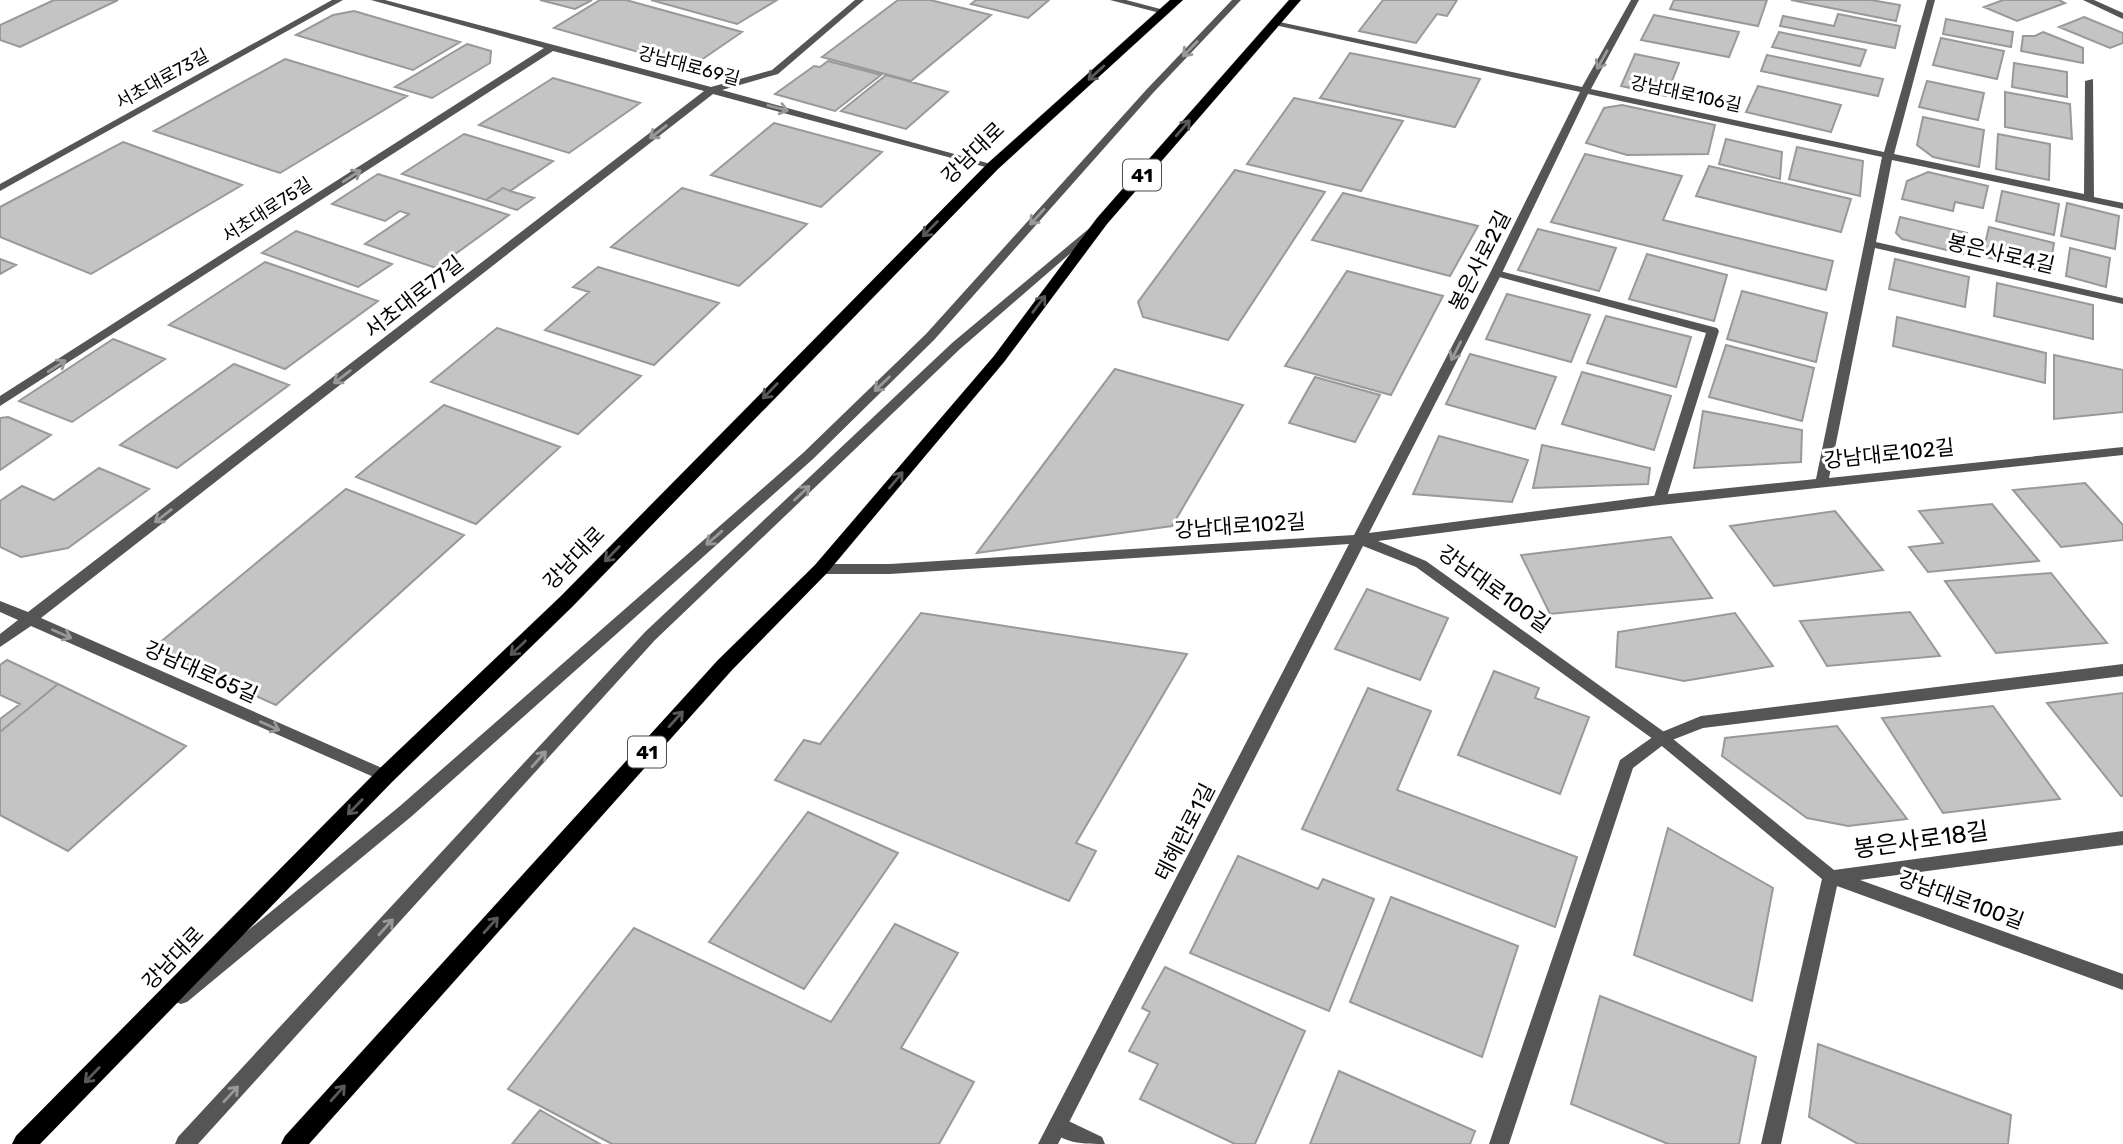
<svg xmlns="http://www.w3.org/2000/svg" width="2123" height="1144" viewBox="0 0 2123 1144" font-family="Rubik,'Noto Sans KR',sans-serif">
<rect width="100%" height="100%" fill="#fff"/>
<path fill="#c4c4c4" stroke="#999" stroke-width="2" d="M54 0H118L20 47 0 40V25Z
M540 0H592L575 9Z
M600 0H626L742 32 691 67 554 28Z
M651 0H777L737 24Z
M898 0H930L991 15 911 81 822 57Z
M976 0H1049L1028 18 971 4Z
M1383 0H1457L1447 16 1437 14 1416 43 1359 31Z
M1674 0H1767L1758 26 1670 9Z
M1791 0H1871L1900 5 1896 21Z
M2003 0H2059L2065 3 2017 21 1984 7Z
M354 11 460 42 413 70 296 35 333 15Z
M1838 14 1900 26 1895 48 1780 26 1783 16 1834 26Z
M1654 15 1739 32 1729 57 1641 40Z
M2084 17 2123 33V43L2110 48 2059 27Z
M1946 19 2013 32 2011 47 1943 34Z
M1779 32 1866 50 1860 66 1772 47Z
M2043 32 2083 48V63L2021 51 2023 36H2035Z
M1941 38 2004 51 1997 79 1933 65Z
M467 44 491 51 490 63 432 98 395 87Z
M1350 53 1480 79 1455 127 1320 98Z
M1635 54 1679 63 1666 96 1621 86Z
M1767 55 1883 79 1878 96 1761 71Z
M285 59 407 96 280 173 154 131Z
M828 61 881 75 835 111 775 94 814 66 820 67Z
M2014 63 2067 72V97L2012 87Z
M886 75 948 92 906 129 841 111Z
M553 78 640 103 569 153 479 125Z
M1927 81 1984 93 1978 120 1919 107Z
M1758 86 1841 105 1831 132 1746 112Z
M2005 92 2070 104 2072 139 2005 127Z
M1294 98 1403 121 1361 191 1247 164Z
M1622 105 1715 125 1708 154 1627 155 1586 143 1604 108Z
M1923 117 1984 130 1979 167 1933 157 1917 145Z
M774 123 882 152 821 207 711 175Z
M464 134 553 161 510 191 503 188 486 200 402 174Z
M1998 134 2050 144 2049 180 1996 169Z
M1726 139 1782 152 1780 179 1719 164Z
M123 142 242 185 91 274 0 237V207Z
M1797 147 1863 161 1860 196 1789 179Z
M1585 154 1682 176 1663 220 1833 261 1826 290 1551 222Z
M1709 166 1851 199 1841 232 1696 196Z
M1235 170 1325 192 1228 340 1143 317 1138 302Z
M1928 172 1988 186 1983 208 1955 202 1953 211 1902 199 1907 181Z
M378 174 509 215 436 268 365 244 409 214 400 211 385 221 332 204Z
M503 188 510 191 534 198 517 210 486 200Z
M682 188 807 224 739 286 611 247Z
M2002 191 2059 204 2054 235 1996 221Z
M1343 193 1478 226 1450 276 1312 240Z
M2067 203 2119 216 2115 249 2061 236Z
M1900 217 1967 233 1963 254 1902 239 1896 233Z
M1989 227 2054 243 2049 273 1982 256Z
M1538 229 1616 248 1599 291 1518 270Z
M296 231 392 264 358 287 262 253Z
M2070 248 2110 258 2106 287 2066 276Z
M1647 254 1727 275 1714 321 1629 299Z
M0 259 16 265 0 274Z
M1895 259 1969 277 1965 307 1889 289Z
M265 262 378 301 285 369 169 325Z
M598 267 719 303 654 365 545 330 589 292 573 287Z
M1347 271 1443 296 1391 395 1285 366Z
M1997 283 2093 305V339L1994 316Z
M1742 291 1827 313 1816 362 1727 339Z
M1507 294 1590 315 1571 362 1486 339Z
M1606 316 1691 337 1676 387 1587 363Z
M1897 317 2046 353 2045 383 1893 346Z
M497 328 641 376 578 434 431 382Z
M113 339 165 359 72 422 19 401Z
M1726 345 1814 368 1802 421 1709 397Z
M1470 354 1556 377 1535 429 1446 404Z
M2054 355 2123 370V412L2054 419Z
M234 364 289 385 177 468 120 445Z
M1115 369 1243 405 1172 526 977 553Z
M1582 372 1671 396 1654 450 1562 424Z
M1315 377 1380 395 1355 442 1289 423Z
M444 405 560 447 476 524 356 477Z
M1703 411 1802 430 1801 462 1694 468Z
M8 417 51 435 0 470V418Z
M1439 436 1528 460 1512 502 1413 494Z
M1542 445 1650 468 1648 484 1533 488Z
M99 468 149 489 68 548 21 557 0 547V501L22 486 54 500Z
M2085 483 2123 525V540L2061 547 2013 490Z
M346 489 464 535 276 705 152 649Z
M1992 504 2039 561 1928 572 1909 547 1943 543 1919 511Z
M1835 511 1883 570 1774 586 1730 526Z
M1671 537 1712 598 1550 614 1521 555Z
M2051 573 2107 643 1996 653 1945 581Z
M1367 589 1448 618 1420 680 1335 649Z
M1910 612 1940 656 1827 666 1800 621Z
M921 613 1187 654 1076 843 1096 851 1069 901 775 780 804 740 820 744Z
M1735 613 1773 666 1684 681 1616 667 1618 632Z
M7 660 58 684 0 732V719L20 704 0 695V665Z
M1494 671 1539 688 1535 698 1589 717 1560 794 1458 755Z
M58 684 186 746 68 851 0 815V732Z
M1368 688 1431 711 1397 790 1577 857 1555 927 1302 829Z
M2123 693V796H2121L2047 703Z
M1993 706 2060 799 1943 813 1882 718Z
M1837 726 1907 819 1848 826 1807 818 1722 756 1725 738Z
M808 812 898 853 804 989 709 942Z
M1668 828 1773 888 1752 1001 1634 955Z
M1238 856 1318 889 1323 879 1374 899 1329 1011 1190 953Z
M1391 897 1518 946 1482 1057 1350 1002Z
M895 924 958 953 901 1048 974 1082 939 1144H612L508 1089 634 928 831 1022Z
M1165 967 1305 1031 1255 1144H1235L1140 1099 1158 1064 1129 1051 1150 1012 1142 1008Z
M1600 996 1756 1057 1739 1144H1668L1571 1104Z
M1818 1044 2011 1115 2008 1144H1858L1809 1117Z
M1339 1071 1475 1131 1470 1144H1310Z
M540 1110 600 1144H512Z"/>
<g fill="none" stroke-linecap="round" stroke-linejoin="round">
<defs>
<path id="primary" d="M1170 0H1183L998 169 573 606 392 782 40 1144H12L16 1136 378 770 561 596 988 163Z
M1289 0H1301L1107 224 1004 362 827 573 732 670 309 1144H281L285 1136 718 660 815 565 994 356 1097 218Z"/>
</defs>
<use href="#primary" stroke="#dbdbdb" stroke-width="1"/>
<path fill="#555" fill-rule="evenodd" d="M371 0H385L711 87 772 70 855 0H864L778 74 722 90 998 166 997 168H989L713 94 41 618 391 772 393 776 391 780 385 782 31 626 0 647V634L18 620 0 612V601L28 612 704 91 553 51 0 406V396L544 48Z
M1110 0H1126L1168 11 1164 14Z
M1232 0H1241L1153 93 934 340 813 459 412 816 187 1002 181 1004 175 1002 172 996 175 990 400 806 803 453 926 334 1147 89Z
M1098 221 1102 222V226L960 349 655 640 198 1144H175L178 1137 645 632 952 343Z
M1496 270 1717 328 1719 331 1665 503H1655L1653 500 1706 333 1492 275V271Z
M2123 664V676L1703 728 1667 742 1633 768 1509 1144H1489L1620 760 1657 734 1701 716Z
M1058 1116 1102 1137 1105 1144C1086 1144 1057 1144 1049 1125L1051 1119Z"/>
<path fill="#555" fill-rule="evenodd" d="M332 0H343L0 191V184Z
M1631 0H1639L1591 89 1884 152 1927 0H1935L1894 154 2084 194 2085 81 2093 79 2094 197 2123 203V209L1892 160 1876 242 2123 298V304L1875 248 1829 478 2123 447V455L1660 505 1378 541 1426 561 1667 734 1834 870 2123 831V845L1860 880 2123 974V990L1837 886 1781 1144H1761L1822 879 1657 742 1416 567 1363 546 1058 1144H1038L1349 544 890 574H821L814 569 821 564H890L1354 535 1490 273 1580 92 1270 24 1275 21 1582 87ZM1588 94 1882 157 1816 479 1660 495 1369 533 1502 273Z
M2083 0H2094L2123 13V19Z"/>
<use href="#primary" fill="#000" fill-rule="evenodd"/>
</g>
<defs><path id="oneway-shaft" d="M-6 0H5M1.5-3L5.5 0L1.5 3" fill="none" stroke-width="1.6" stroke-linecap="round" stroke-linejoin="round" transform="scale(1.75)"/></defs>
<g stroke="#999">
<use href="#oneway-shaft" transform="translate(1190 49) rotate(134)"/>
<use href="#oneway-shaft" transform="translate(1602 60) rotate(119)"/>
<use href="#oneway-shaft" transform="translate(778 108) rotate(15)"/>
<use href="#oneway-shaft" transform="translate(658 132) rotate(142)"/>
<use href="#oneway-shaft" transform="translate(352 176) rotate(-33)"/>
<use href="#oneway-shaft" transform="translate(1037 217) rotate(132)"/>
<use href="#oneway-shaft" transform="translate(1456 351) rotate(117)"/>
<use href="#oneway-shaft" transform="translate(57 366) rotate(-33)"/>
<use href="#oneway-shaft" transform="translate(342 377) rotate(142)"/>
<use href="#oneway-shaft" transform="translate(882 384) rotate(136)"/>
<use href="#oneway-shaft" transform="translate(802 493) rotate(-43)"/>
<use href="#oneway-shaft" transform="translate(163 516) rotate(142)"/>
<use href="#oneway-shaft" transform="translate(714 538) rotate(139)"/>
<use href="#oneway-shaft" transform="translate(62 634) rotate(24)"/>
<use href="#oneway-shaft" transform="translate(270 726) rotate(24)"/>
<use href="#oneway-shaft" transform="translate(539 759) rotate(-48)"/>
<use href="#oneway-shaft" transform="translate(386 927) rotate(-48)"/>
<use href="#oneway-shaft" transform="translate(231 1094) rotate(-47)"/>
</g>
<g stroke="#595959">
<use href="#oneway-shaft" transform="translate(1096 73) rotate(138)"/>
<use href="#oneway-shaft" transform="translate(1183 128) rotate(-49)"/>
<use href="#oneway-shaft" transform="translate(930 229) rotate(135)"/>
<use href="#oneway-shaft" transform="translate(1039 304) rotate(-53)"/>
<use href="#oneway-shaft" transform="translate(770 391) rotate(134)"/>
<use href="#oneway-shaft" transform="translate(896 480) rotate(-50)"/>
<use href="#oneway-shaft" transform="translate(612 554) rotate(134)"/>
<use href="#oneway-shaft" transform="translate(518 648) rotate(136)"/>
<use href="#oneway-shaft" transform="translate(676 719) rotate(-48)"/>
<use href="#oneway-shaft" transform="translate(355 807) rotate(134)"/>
<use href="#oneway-shaft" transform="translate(491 925) rotate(-48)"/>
<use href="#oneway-shaft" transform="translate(92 1075) rotate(134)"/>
<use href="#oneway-shaft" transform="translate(338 1093) rotate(-48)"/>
</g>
<g text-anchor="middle" stroke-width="6" stroke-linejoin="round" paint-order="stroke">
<g font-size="18" fill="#000" stroke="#fff">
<text transform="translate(689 66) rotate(15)" y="6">강남대로69길</text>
<text transform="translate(162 79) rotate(-29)" y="6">서초대로73길</text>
<text transform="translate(1686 94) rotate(12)" y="6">강남대로106길</text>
<text transform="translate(267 210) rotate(-33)" y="6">서초대로75길</text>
</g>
<g fill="#fff" stroke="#4c4c4c" stroke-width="2">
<rect x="1123" y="159.5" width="38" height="31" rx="5"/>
<rect x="628" y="736.5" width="38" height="31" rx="5"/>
</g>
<g font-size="19" font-weight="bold" fill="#000">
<text x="1142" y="182">41</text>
<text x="647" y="759">41</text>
</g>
<g font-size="21" fill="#000" stroke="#fff">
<text transform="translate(973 153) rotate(-44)" y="7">강남대로</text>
<text transform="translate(2001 254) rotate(13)" y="7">봉은사로4길</text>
<text transform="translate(1480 261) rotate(-63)" y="7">봉은사로2길</text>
<text transform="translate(414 297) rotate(-38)" y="7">서초대로77길</text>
<text transform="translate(1889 454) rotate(-6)" y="7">강남대로102길</text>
<text transform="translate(1240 526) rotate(-4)" y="7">강남대로102길</text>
<text transform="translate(574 558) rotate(-46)" y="7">강남대로</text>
<text transform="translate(1494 589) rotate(36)" y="7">강남대로100길</text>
<text transform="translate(201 672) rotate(24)" y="7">강남대로65길</text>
<text transform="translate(1185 832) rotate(-63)" y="7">테헤란로1길</text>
<text transform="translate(1961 900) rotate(20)" y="7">강남대로100길</text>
<text transform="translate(173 958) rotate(-46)" y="7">강남대로</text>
</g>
<g font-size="24" fill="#000" stroke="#fff">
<text transform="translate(1921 840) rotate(-8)" y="8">봉은사로18길</text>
</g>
</g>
</svg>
